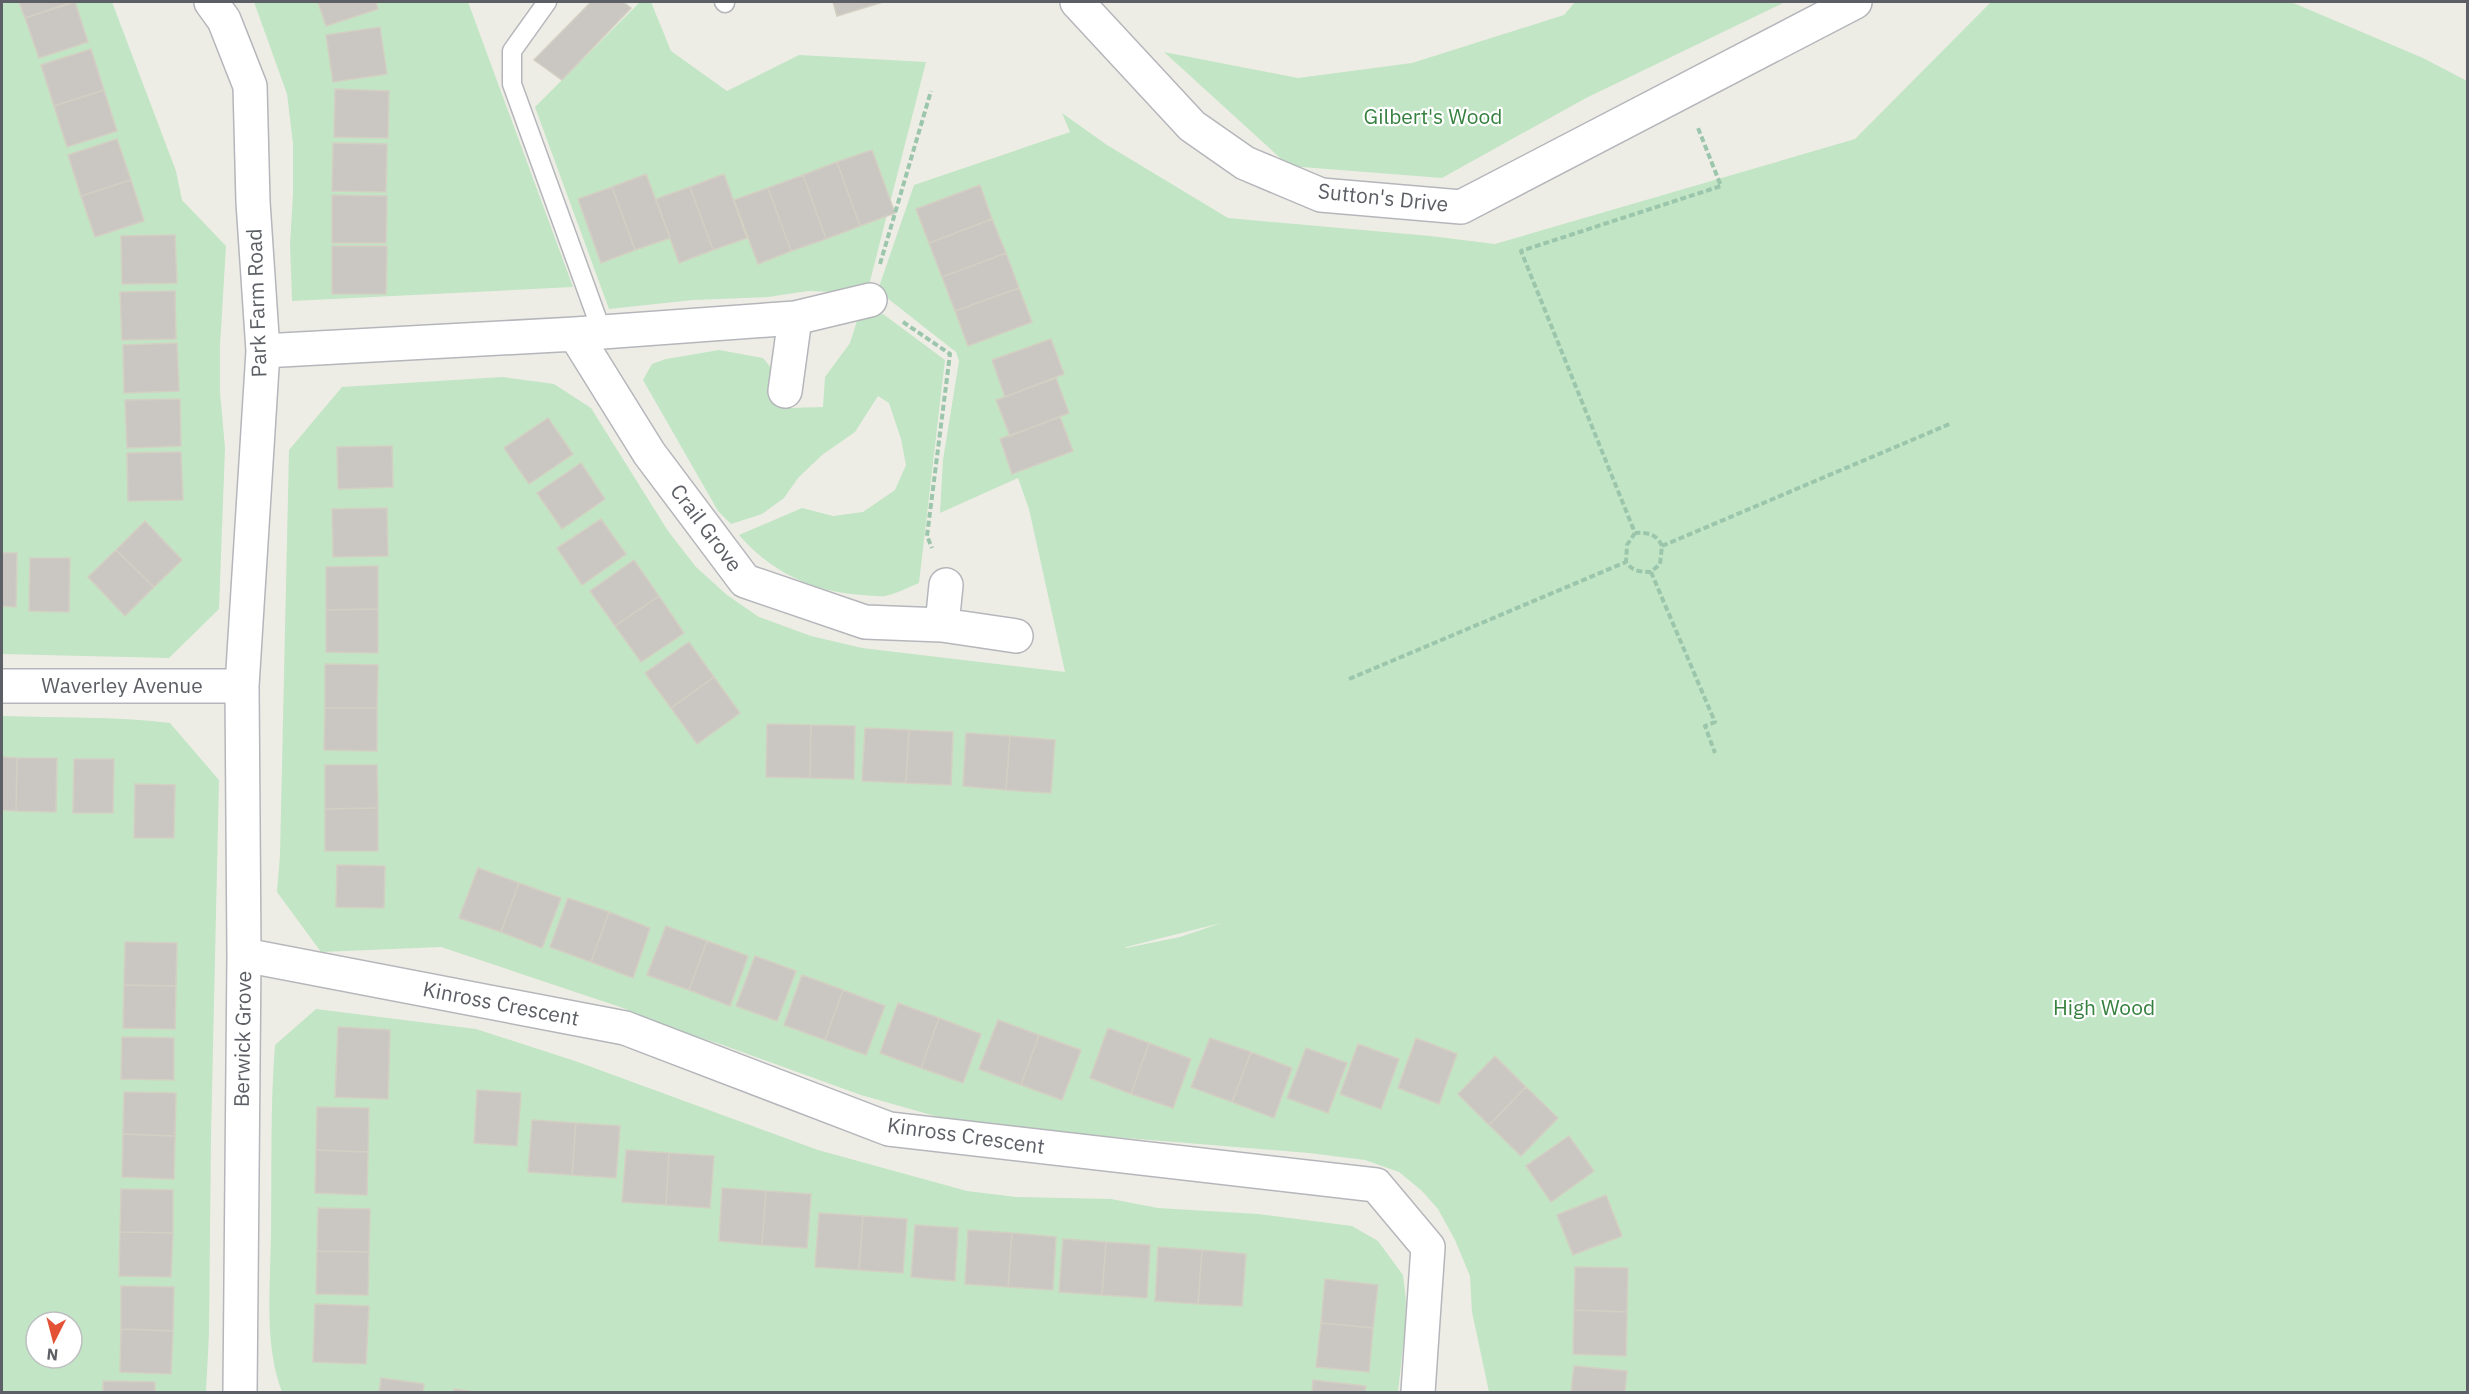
<svg xmlns="http://www.w3.org/2000/svg" width="2469" height="1394" viewBox="0 0 2469 1394" font-family="'IBM Plex Sans',sans-serif">
<rect width="100%" height="100%" fill="#eeede5"/>
<path fill="#c2e5c5" fill-rule="evenodd" d="M2 2H112L176 171 182 200 226 246 220 346V392L225 448 219 609 169 658 2 654Z
M254 2H468L573 287 292 301 290 245 293 193V144L287 94Z
M640 2H651L671 51 727 91 799 55 926 62 867 293 808 291 768 297 693 300 609 309 535 107Z
M1575 2H1785L1586 98 1442 178 1289 166 1164 52 1298 78 1412 63 1564 15Z
M1991 2H2291L2423 58 2467 81V1392H1489L1472 1312 1470 1276 1455 1240 1438 1209 1422 1191 1399 1172 1365 1160 1309 1153 1114 1137 1055 1135 949 1120 861 1095 720 1044 674 1030 626 1009 441 947 321 952 277 892 280 855 289 450 342 387 502 377 554 384 591 408 668 531 696 567 727 595 759 617 811 636 862 648 1065 672 1029 509 1018 478 940 513 943 460 959 361 956 352 882 294 879 287 914 185 1070 132 1062 113 1107 145 1228 218 1430 236 1495 244 1855 139ZM1221 923 1180 937 1126 948V947Z
M883 314 945 360 919 583C909 587 896 594 885 596 877 597 869 595 861 595 813 592 771 572 739 535L802 508 833 516 863 512 895 490 906 465 901 439 889 403 878 396 855 432 822 455 798 478 784 498 762 514 731 524 718 511 643 380 652 364 666 359 719 350 763 358 786 386 790 408 823 407 825 377 850 343 857 321 865 317Z
M2 716C58 718 114 716 170 723L219 780 211 1137 209 1333 206 1392H2ZM36 1322H72V1358H36Z
M316 1009 476 1029 578 1062 818 1150 967 1191 1016 1197 1111 1199 1158 1208 1258 1214 1352 1226 1378 1241 1403 1275 1406 1301 1405 1329 1398 1392H282C263 1343 271 1281 271 1229 272 1168 270 1107 275 1045Z"/>
<path fill="#cac7c2" stroke="#d3cfc3" stroke-width="1.5" d="M19 2H72L25 18Z
M75 2 88 42 39 58 25 18Z
M318 2H376L378 9 326 26Z
M591 2H623L631 8 562 80 534 60Z
M833 2H883L837 16Z
M380 27 387 74 333 82 326 35Z
M91 49 104 90 54 106 41 65Z
M335 89 389 91 388 138 334 137Z
M104 90 117 131 67 147 54 106Z
M117 139 131 180 81 196 68 155Z
M333 143 387 144 386 192 332 191Z
M872 150 895 213 860 226 837 162Z
M837 162 860 226 826 239 803 175Z
M646 174 670 238 635 250 612 187Z
M724 174 747 238 713 250 690 187Z
M803 175 826 239 791 251 768 188Z
M131 180 144 221 95 237 81 196Z
M980 185 992 219 929 243 916 209Z
M612 187 635 250 601 263 578 199Z
M690 187 713 250 679 263 656 199Z
M768 188 791 251 758 264 734 200Z
M332 195 387 196 386 243H332Z
M992 219 1006 253 942 277 929 243Z
M175 235 177 283 122 284 121 236Z
M332 246H387L386 294H332Z
M1006 253 1019 288 955 311 942 277Z
M1019 288 1032 322 968 346 955 311Z
M175 291 176 339 122 340 120 292Z
M1051 339 1064 374 1005 397 992 360Z
M177 343 179 391 124 393 123 345Z
M1056 378 1069 413 1010 436 996 400Z
M180 399 181 446 127 448 125 400Z
M1060 417 1073 451 1012 474 1000 439Z
M548 418 573 454 529 484 504 448Z
M392 446 393 487 338 489 337 447Z
M181 452 183 500 128 501 127 453Z
M581 463 605 499 562 529 537 493Z
M387 508 388 556 333 557 332 509Z
M601 519 626 554 582 585 557 548Z
M145 521 182 560 154 587 116 550Z
M116 550 154 587 125 616 88 577Z
M2 553H17L16 607 2 606Z
M30 558H70L69 612 29 611Z
M634 560 659 596 615 626 590 591Z
M378 566V609L326 610V567Z
M659 596 684 633 641 662 615 626Z
M378 609V653L326 652V610Z
M689 642 714 677 671 708 645 673Z
M325 664 378 665 377 708H325Z
M714 677 740 713 697 744 671 708Z
M325 708H377V751L324 750Z
M767 724 811 725 810 778 766 777Z
M811 725 855 726 854 779 810 778Z
M865 728 909 730 906 783 862 781Z
M909 730 953 732 951 785 906 783Z
M966 733 1010 736 1006 790 963 786Z
M1010 736 1055 740 1051 793 1006 790Z
M2 757 17 758 16 811 2 810Z
M17 758H57L56 812 16 811Z
M74 759H114L113 813H73Z
M325 765H377L378 808 325 809Z
M135 784 175 785 174 838H134Z
M378 808V851H325V809Z
M337 865 385 866 384 908 336 907Z
M478 868 519 883 501 932 459 918Z
M519 883 561 898 542 948 501 932Z
M568 898 609 912 591 962 550 947Z
M609 912 650 928 633 978 591 962Z
M666 926 707 941 689 990 647 975Z
M707 941 748 956 730 1006 689 990Z
M125 942 177 943 176 986 124 985Z
M755 956 796 971 777 1021 736 1006Z
M802 975 843 990 825 1040 784 1025Z
M124 985 176 986 175 1029 123 1028Z
M843 990 885 1006 866 1055 825 1040Z
M898 1003 939 1018 921 1068 880 1053Z
M939 1018 981 1034 963 1083 921 1068Z
M998 1020 1039 1035 1021 1085 979 1069Z
M338 1027 390 1030 388 1099 335 1097Z
M1108 1028 1149 1043 1131 1094 1090 1078Z
M1039 1035 1081 1050 1062 1100 1021 1085Z
M122 1037 174 1038V1080L121 1079Z
M1210 1038 1251 1052 1232 1102 1191 1087Z
M1416 1038 1457 1054 1439 1104 1398 1088Z
M1149 1043 1191 1059 1173 1108 1131 1094Z
M1358 1044 1399 1059 1381 1109 1340 1094Z
M1306 1048 1347 1063 1328 1113 1287 1098Z
M1251 1052 1292 1068 1274 1118 1232 1102Z
M1495 1056 1526 1087 1489 1125 1458 1094Z
M1526 1087 1558 1118 1521 1156 1489 1125Z
M477 1090 521 1093 517 1146 474 1143Z
M124 1092 176 1093 175 1136 123 1134Z
M317 1107 369 1108 368 1152 316 1150Z
M532 1120 576 1123 572 1175 528 1172Z
M576 1123 620 1126 616 1178 572 1175Z
M123 1134 175 1136 174 1179 122 1177Z
M1569 1136 1594 1171 1551 1202 1526 1166Z
M316 1150 368 1152 367 1195 315 1193Z
M626 1150 669 1153 666 1205 622 1202Z
M669 1153 714 1156 710 1208 666 1205Z
M722 1188 766 1191 762 1245 719 1241Z
M121 1189 173 1190V1233L120 1232Z
M766 1191 811 1194 807 1248 762 1245Z
M1606 1195 1622 1236 1573 1255 1557 1215Z
M318 1208 370 1209 369 1252 317 1251Z
M819 1213 863 1216 859 1270 815 1267Z
M863 1216 907 1219 903 1273 859 1270Z
M915 1225 958 1228 955 1281 911 1277Z
M968 1230 1012 1233 1008 1287 965 1284Z
M120 1232 173 1233 171 1277 119 1276Z
M1012 1233 1056 1237 1053 1290 1008 1287Z
M1063 1239 1106 1242 1102 1295 1059 1292Z
M1106 1242 1150 1245 1147 1298 1102 1295Z
M1158 1247 1202 1250 1198 1304 1155 1301Z
M1202 1250 1246 1254 1242 1306 1198 1304Z
M317 1251 369 1252 368 1295 316 1294Z
M1575 1267 1628 1268 1627 1312 1574 1310Z
M1325 1279 1378 1285 1373 1328 1321 1323Z
M121 1286 174 1287 173 1331 121 1329Z
M315 1304 369 1306 366 1364 313 1362Z
M1574 1310 1627 1312 1626 1356 1573 1354Z
M1321 1323 1373 1328 1369 1372 1316 1367Z
M121 1329 173 1331 171 1374 120 1372Z
M1574 1366 1627 1371 1625 1392H1571Z
M381 1378 424 1384 423 1392H379Z
M1313 1380 1366 1386 1365 1392H1312Z
M103 1381 155 1382V1392H103Z
M454 1389 477 1392H454Z"/>
<g fill="none" stroke-linecap="round" stroke-linejoin="round">
<defs>
<path id="lane" d="M547 2 512 51V84L602 332
M724 2 725 3"/>
<path id="street" d="M211 2 224 20 250 86 253 202 263 351 242 686 244 955 240 1392
M1077 2 1192 126 1245 163 1321 195 1461 207 1855 2
M575 334 649 453 745 581 865 622 942 625 1016 636
M263 351 575 334 795 318 870 300
M785 391 795 318
M942 625 946 585
M2 686H242
M244 955 625 1028 889 1129 1376 1185 1428 1247 1418 1392"/>
</defs>
<use href="#lane" stroke="#b5b6bb" stroke-width="21"/>
<use href="#street" stroke="#b5b6bb" stroke-width="36"/>
<path stroke="#9bc6ac" stroke-width="4" stroke-dasharray="6 3" stroke-linecap="butt" d="M880 264 931 91
M903 322 950 354 927 536 932 548
M1635 533 1627 545 1626 562C1632 571 1640 572 1651 572L1660 564 1662 546C1657 534 1647 532 1635 533L1521 251 1721 186 1698 128
M1662 546 1952 423
M1651 572 1715 722 1705 726 1715 753
M1349 679 1626 562"/>
<use href="#lane" stroke="#fff" stroke-width="18"/>
<use href="#street" stroke="#fff" stroke-width="33"/>
</g>
<g text-anchor="middle" stroke-width="4.5" stroke-linejoin="round" paint-order="stroke">
<g font-size="21" fill="#378140" stroke="#fff">
<text x="1433" y="124">Gilbert's Wood</text>
<text x="2104" y="1015">High Wood</text>
</g>
<g font-size="21" fill="#5c5f65" stroke="#fff">
<text transform="translate(1383 198) rotate(6)" y="7">Sutton's Drive</text>
<text transform="translate(257 303) rotate(-92)" y="7">Park Farm Road</text>
<text transform="translate(706 528) rotate(53)" y="7">Crail Grove</text>
<text x="122" y="693">Waverley Avenue</text>
<text transform="translate(501 1004) rotate(11)" y="7">Kinross Crescent</text>
<text transform="translate(243 1039) rotate(-89)" y="7">Berwick Grove</text>
<text transform="translate(966 1136) rotate(8)" y="7">Kinross Crescent</text>
</g>
</g>
<rect width="2469" height="1394" fill="none" stroke="#5c5f65" stroke-width="6"/>
<g transform="translate(54 1340) rotate(186)"><circle r="28" fill="#ffffff" stroke="#bebfc1" stroke-width="1.5"/>
<path d="M0-4.5L10 22L0 15L-10 22Z" fill="#e35235"/>
<text y="-9" font-size="16" font-weight="bold" text-anchor="middle" fill="#5c5f65">N</text>
</g>
</svg>
